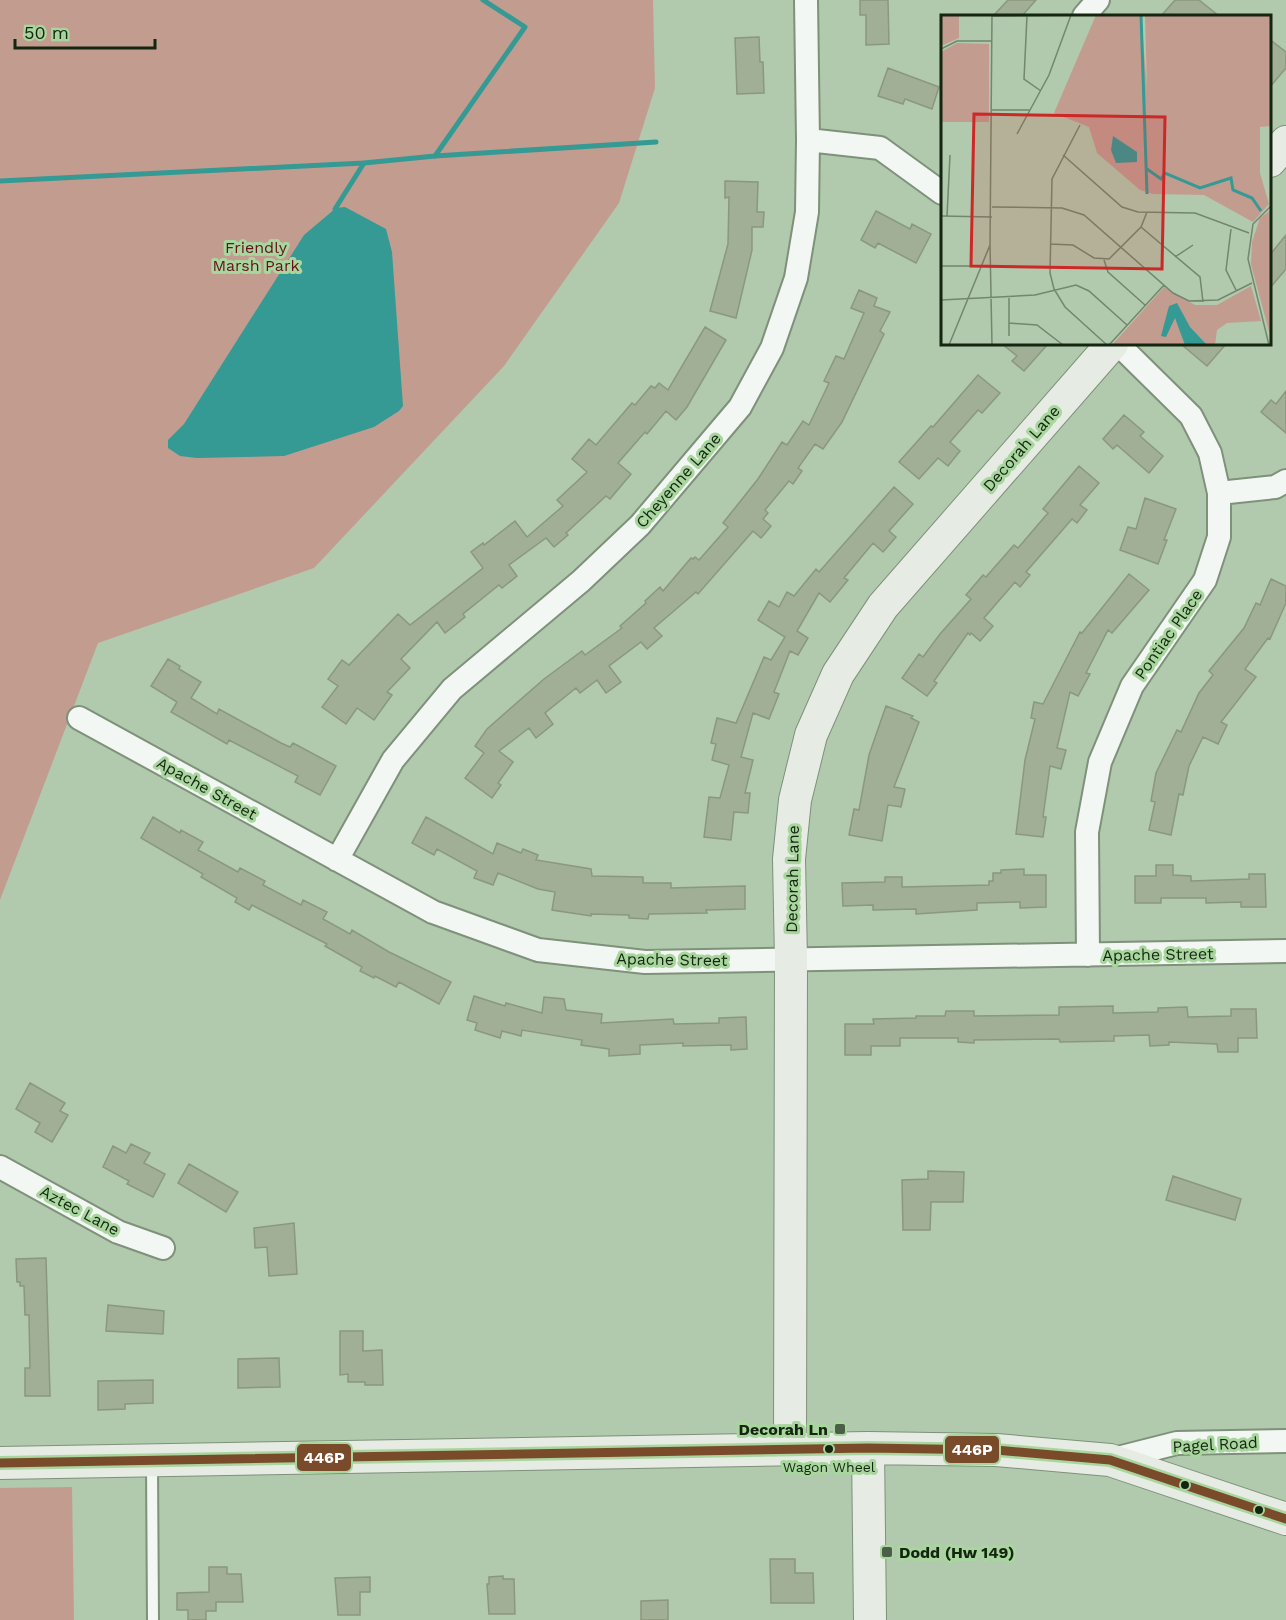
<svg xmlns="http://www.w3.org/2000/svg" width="1286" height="1620" viewBox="0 0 1286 1620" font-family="'Work Sans',sans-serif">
<rect width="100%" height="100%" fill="#b1c9ac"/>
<path fill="#c39c90" d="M0 0H653L655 88 619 203 504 366 314 568 98 643 0 900Z
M72 1487 74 1620H0V1488Z"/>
<path fill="#359994" d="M345 207 386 229 392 252 403 406 399 411 374 427 284 456 197 458 180 456 168 448V440L184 424 304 235 336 208Z"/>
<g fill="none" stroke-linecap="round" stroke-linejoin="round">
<path stroke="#359994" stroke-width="5" d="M435 156 525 27 483 0
M0 181 364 163 435 156 656 142
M335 209 364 163"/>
</g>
<path fill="#a0af95" stroke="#8a987e" stroke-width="1.5" d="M860 0H888L889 44 866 45V15H860Z
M1008 0H1036L1022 16H993Z
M1175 0H1199L1219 16H1161Z
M759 37 760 62H763L764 93 737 94 735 38Z
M1269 39 1286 52V68L1269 88Z
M888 68 939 87 932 109 905 99 903 104 878 96Z
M725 181 758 182 757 212H764L763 227H752V250L736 318 710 311 728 244 729 197 725 198Z
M876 211 910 229 912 224 931 234 916 263 878 243 875 248 861 240Z
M1286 235V269L1269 289V256Z
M859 290 877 298 874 306 890 312 880 331 884 334 842 422 823 449 815 444 798 468 802 471 793 484 789 481 765 510 768 513 763 519 771 526 761 538 753 531 698 594 696 592 654 628 662 636 647 649 641 642 609 666 621 682 606 693 597 680 580 693 576 688 545 713 553 724 536 738 529 728 499 751 513 762 498 783 501 785 492 798 465 778 484 753 475 746 487 729 544 679 582 651 585 655 622 628 620 626 646 603 645 601 660 587 663 591 691 558 693 559 695 557 699 560 728 527 723 523 758 479 782 442 787 445 803 421 809 425 829 383 824 381 836 356 844 359 864 313 851 308Z
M705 327 726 340 687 407 676 420 666 411 647 434 645 432 618 463 631 474 610 499 606 496 566 533 568 535 554 547 546 538 509 565 517 576 502 588 499 585 463 614 465 617 445 633 437 622 401 659 410 668 387 692 392 695 374 720 357 708 346 724 322 707 338 686 328 679 342 660 349 665 398 614 410 625 483 568 471 552 483 543 484 545 515 521 527 537 563 506 557 500 587 472 572 459 589 439 596 445 632 403 635 405 651 386 655 388 659 383 668 390Z
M1002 344H1048L1024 371 1012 361 1017 356Z
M1181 344H1226L1207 366Z
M978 375 1000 393 982 413 978 410 950 442 960 451 948 466 938 458 919 479 899 462 931 426 933 427Z
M1286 391V433L1261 412 1271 400 1276 404Z
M1124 415 1144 432 1140 436 1163 456 1149 473 1117 445 1113 449 1103 439Z
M1079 466 1099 483 1080 505 1087 510 1077 523 1072 519 1026 572 1030 575 1020 587 1015 582 984 618 993 626 980 641 971 633 970 635 968 633 934 681 937 683 927 696 902 678 919 654 923 657 940 634 971 599 966 595 983 575 986 577 1014 545 1018 548 1048 513 1043 509Z
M894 487 913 504 889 531 896 537 883 552 873 543 844 578 848 580 830 602 819 593 797 631 808 638 798 655 790 651 774 692 779 694 769 719 753 713 741 757 753 760 745 793H750L748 813 734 812 731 840 704 837 709 797 720 798 729 765 712 760 716 744 711 743 717 718 736 723 764 657 771 660 785 637 758 620 769 601 779 607 787 592 794 596 816 569 819 572Z
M1145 498 1176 509 1164 540H1167L1158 564 1120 550 1128 527 1136 529Z
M1129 574 1149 590 1112 633 1108 630 1086 673 1090 674 1078 696 1070 692 1057 748 1066 750 1061 769 1050 766 1043 817H1046L1043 837 1016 834 1025 760 1035 719 1031 718 1034 702 1043 704 1080 632 1082 633Z
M1271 579 1286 586V603L1270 639 1268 638 1245 669 1256 677 1221 722 1227 725 1218 744 1203 737 1189 766 1183 795 1179 794 1171 835 1149 830 1155 802 1151 801 1156 773 1177 730 1181 732 1199 693 1213 675 1209 671 1244 628 1256 603 1260 605Z
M168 659 180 666 179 669 201 682 191 698 217 714 219 709 281 743 290 747 293 743 336 766 320 795 295 782 298 776 229 740 227 744 171 712 177 702 151 686Z
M886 706 913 716 911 718 919 722 894 787 905 789 901 807 888 805 882 841 849 835 854 809 859 810 869 755Z
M153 817 180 833 181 830 203 842 198 850 238 872 240 868 265 881 263 885 301 905 303 900 327 912 323 919 350 934 352 930 389 952 451 982 439 1004 399 982 396 987 375 976 374 978 360 971 362 967 325 946 327 944 252 905 249 910 235 902 237 898 201 877 203 874 141 838Z
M426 817 493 854 497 843 521 853 523 849 538 855 536 860 591 869 592 876 643 877V883H671V888L745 886V909L706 910 707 913 649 914 648 919 629 918V915L591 914V916L552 910 555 892 538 889 498 873 493 885 474 878 477 871 437 849 434 855 412 843Z
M1156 865H1173V875L1191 876V881L1249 879V874H1265L1266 907H1241V902L1206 903V898H1161V903H1135V876H1156Z
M1024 869V875H1046V907L1020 908V902L977 903V910L916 914V909L873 910V905L843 906 842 883 885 882V877H902V887L989 885V881H993V873H1001V870Z
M474 996 505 1006 506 1003 542 1013 544 997 564 999 566 1010 602 1014 601 1023 673 1019 674 1024 719 1023V1018L746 1017 747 1049 731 1050V1045L683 1046V1043L640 1045V1054L609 1056V1049L581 1045 582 1040 522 1030 521 1036 502 1031 500 1038 475 1030 477 1023 467 1020Z
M1113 1006V1013L1158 1012V1008L1187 1007 1188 1017 1231 1016V1009H1256L1257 1038H1238V1052H1218L1217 1044 1169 1042V1045L1150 1046 1149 1035 1114 1036V1041L1060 1042 1059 1039 974 1040V1043L958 1042V1038H900V1046H871V1055H845V1024H874L873 1019 916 1018V1016H945L946 1011H974V1016L1059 1015V1007Z
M30 1083 65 1103 60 1111 68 1115 52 1142 35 1132 40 1123 16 1109Z
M131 1144 150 1153 144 1163 165 1174 153 1197 127 1184 129 1181 103 1167 113 1146 126 1153Z
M189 1164 238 1192 226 1212 178 1183Z
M928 1171 964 1172 963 1202H931L930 1230H903L902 1180 928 1179Z
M1173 1176 1241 1199 1235 1220 1166 1200Z
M294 1223 297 1274 269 1276 267 1247 255 1248 254 1228Z
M46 1258 50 1396H25V1368H30L29 1315H25L24 1286H20V1282H17L16 1259Z
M108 1305 164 1311 163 1334 106 1331Z
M340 1331H363V1351L382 1350 383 1385H365V1382H348V1374L340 1375Z
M279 1358 280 1387 238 1388V1359Z
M153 1380V1403L125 1404V1409L98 1410V1381Z
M770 1559H795V1573H813L814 1603H771Z
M209 1567H227V1574H241L243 1602H216V1611H206V1620H188V1610H177V1593L209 1592Z
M503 1576V1579H514L515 1614H489L487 1584H489V1577Z
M370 1577V1592H360V1615H338L335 1578Z
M668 1600V1620H641V1601Z"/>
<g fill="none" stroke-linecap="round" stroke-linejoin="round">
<defs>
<path id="lane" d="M152 1464 153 1620"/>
<path id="street" d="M1084 16 1098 0
M808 140 880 148 942 193
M1219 493 1275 487 1286 481
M79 718 433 912 538 950 645 962 1286 951
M337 860 393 760 452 689 581 581 640 525 740 407 772 348 796 278 807 212 808 140 806 0
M1088 955 1087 832 1100 762 1132 686 1205 580 1219 537V493L1210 453 1191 416 1118 344
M0 1167 118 1232 163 1248
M1110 1460 1177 1443 1286 1441"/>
<path id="secondary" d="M1270 161 1286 142
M868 1448 870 1620
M790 1449 791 960 789 859 795 800 811 735 838 674 883 606 1112 344
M0 1463 868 1448 996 1450 1110 1460 1286 1519"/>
</defs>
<use href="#lane" stroke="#7e917a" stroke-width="14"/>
<use href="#street" stroke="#7e917a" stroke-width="26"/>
<use href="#secondary" stroke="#7e917a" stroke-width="34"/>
<use href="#lane" stroke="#f3f7f3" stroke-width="10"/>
<use href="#street" stroke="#f3f7f3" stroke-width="22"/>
<use href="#secondary" stroke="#e6ece4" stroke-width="32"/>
<defs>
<path id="bus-1" d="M0 1463 868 1448 996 1450 1110 1460 1286 1519"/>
</defs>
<use href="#bus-1" stroke="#a9d69f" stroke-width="14"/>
<use href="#bus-1" stroke="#7a4b2a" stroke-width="9"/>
</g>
<g fill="#4b5e47" stroke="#a9d69f" stroke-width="2">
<rect x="834" y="1423" width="12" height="12" rx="3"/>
<rect x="881" y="1546" width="12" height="12" rx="3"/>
</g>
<g fill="#142510" stroke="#a9d69f" stroke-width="2">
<circle cx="829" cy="1449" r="5"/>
<circle cx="1185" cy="1485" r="5"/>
<circle cx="1259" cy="1510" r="5"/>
</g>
<g text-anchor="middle" stroke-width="6" stroke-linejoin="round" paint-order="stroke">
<g font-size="14" fill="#142510" stroke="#a9d69f">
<text x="829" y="1472">Wagon Wheel</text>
</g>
<g font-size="16" fill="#67101c" stroke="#a9d69f">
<text x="256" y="253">Friendly<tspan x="256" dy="18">Marsh Park</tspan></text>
</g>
<g font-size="16" fill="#142510" stroke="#a9d69f">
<text transform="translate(1021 448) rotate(-49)" y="6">Decorah Lane</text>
<text transform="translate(678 480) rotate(-49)" y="6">Cheyenne Lane</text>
<text transform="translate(1168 634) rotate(-55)" y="6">Pontiac Place</text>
<text transform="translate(207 788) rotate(29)" y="6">Apache Street</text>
<text transform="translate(792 879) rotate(-89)" y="6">Decorah Lane</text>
<text transform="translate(1158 954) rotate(-1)" y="6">Apache Street</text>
<text transform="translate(672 959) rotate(1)" y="6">Apache Street</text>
<text transform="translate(80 1210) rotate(28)" y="6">Aztec Lane</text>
<text transform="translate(1215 1444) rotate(-3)" y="6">Pagel Road</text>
</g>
<g font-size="16" font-weight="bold" fill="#142510" stroke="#a9d69f" text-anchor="end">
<text x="828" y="1435">Decorah Ln</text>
<text x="899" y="1558" text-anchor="start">Dodd (Hw 149)</text>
</g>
</g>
<g transform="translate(941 15)">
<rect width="330" height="330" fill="#b1c9ac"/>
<path d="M0 0H18V23L0 31ZM155 0H200L206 73 204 0H330V111L319 112V158L328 189 312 207 263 180 212 179 199 175 156 138 148 112 113 98ZM16 28 48 29V107H0V37ZM330 195V324L310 249 311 227 319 203ZM310 271 320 306 286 308 276 315 274 330H171L223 272 254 290H276Z" fill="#c39c90"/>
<path d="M172 121 196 137V147L175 148 170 135ZM236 288 249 312 266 330H244L234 303 225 322 220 321 228 291Z" fill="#359994"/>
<path fill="none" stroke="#359994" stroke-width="3" d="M200 0 206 179M206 154 220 164 224 158 259 173 290 163 292 175 311 183 320 196"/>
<path fill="none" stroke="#72876e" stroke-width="1.5" d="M51 1 130 0M86 1 83 64 100 76M0 34 16 26H51M51 95H89M139 110 111 164 109 258 113 274 124 292 166 330M76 119 108 60 130 0M122 140 181 192 197 197 254 198 308 218M51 192 121 193 143 200 232 278 248 286 277 285 311 268M0 201 51 202M6 201 9 140M200 212 259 262 262 287M290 214 285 255 295 275M109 229 132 230 153 243 168 244 200 212 206 197M49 230 51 330M234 242 252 230M163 245 167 257 204 290M0 251H42M68 281V321M0 285 94 280 135 270 148 276 186 310M68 308 96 310 122 330M8 330 49 230 51 0M168 330 223 270M328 330 307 244 312 209 330 191"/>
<path fill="#cc2827" fill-opacity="0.15" stroke="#cc2827" stroke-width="3" d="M33 99 224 102 221 254 30 251Z"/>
<rect width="330" height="330" fill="none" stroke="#142510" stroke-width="3"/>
</g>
<g stroke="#a9d69f" stroke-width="2">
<rect x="944" y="1435" width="56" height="29" rx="6" fill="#7a4b2a"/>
<rect x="296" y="1443" width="56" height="29" rx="6" fill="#7a4b2a"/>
</g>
<g font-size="16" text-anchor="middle" font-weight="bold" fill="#fff">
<text x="972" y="1455">446P</text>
<text x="324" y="1463">446P</text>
</g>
<path d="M15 39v9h140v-9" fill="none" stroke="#142510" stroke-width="3"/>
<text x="24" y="39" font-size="18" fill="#142510" stroke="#a9d69f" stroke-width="4.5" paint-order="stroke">50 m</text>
</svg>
